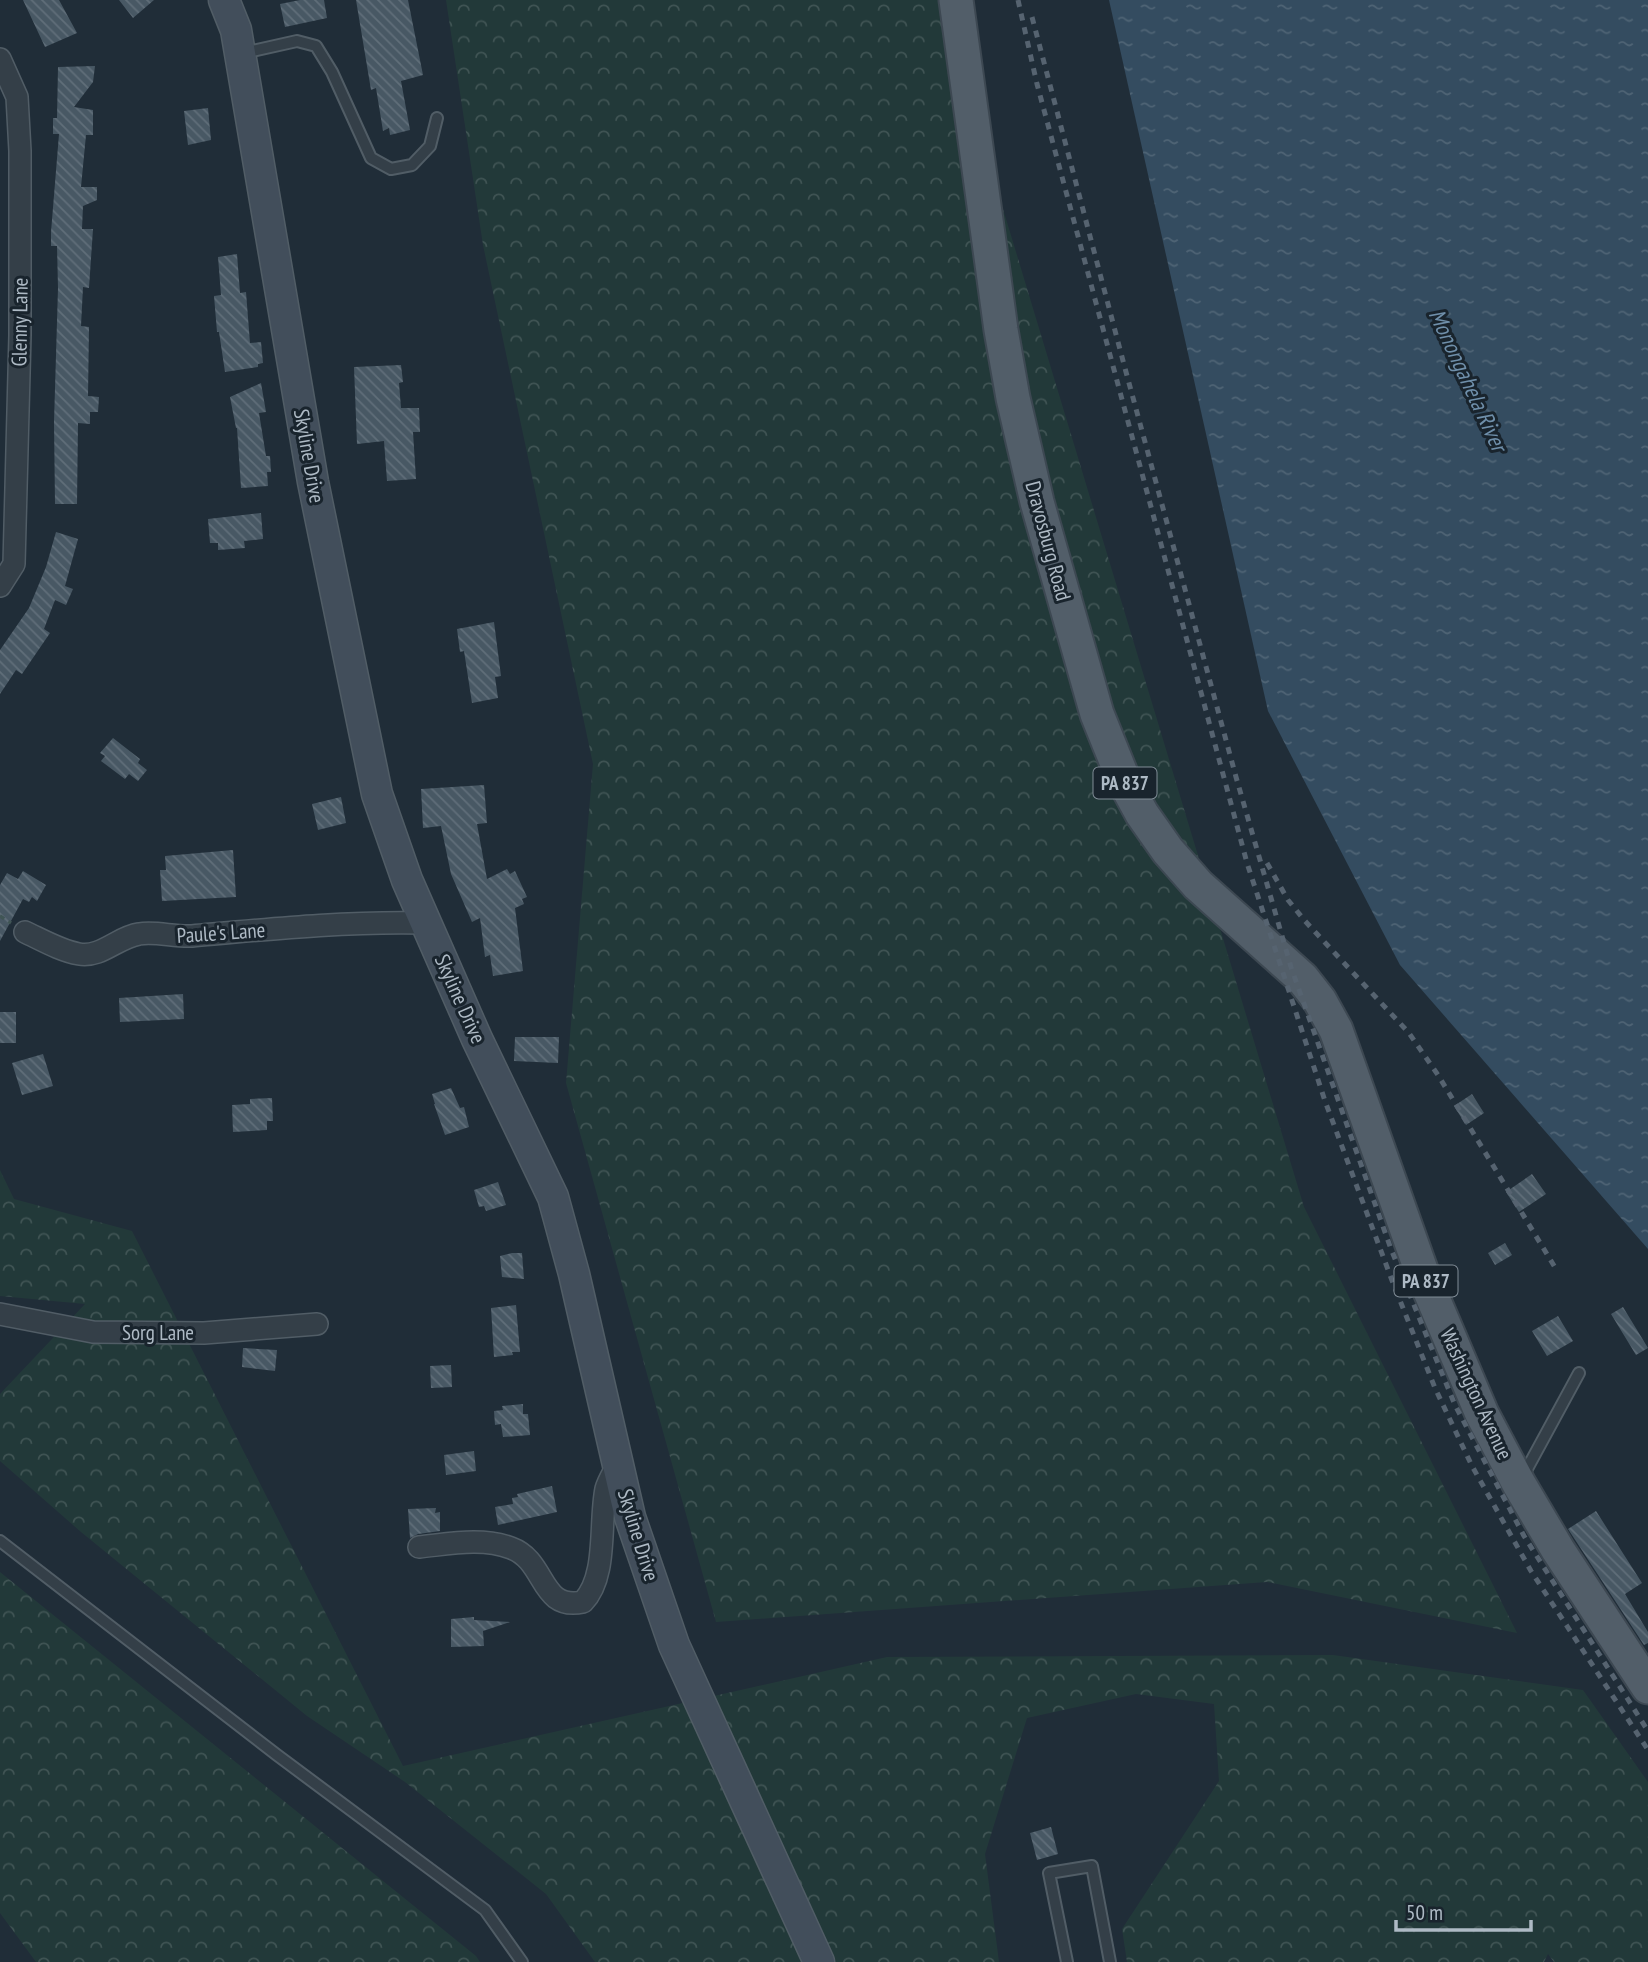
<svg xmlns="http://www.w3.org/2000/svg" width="1648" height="1962" viewBox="0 0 1648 1962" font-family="'PT Sans Narrow',sans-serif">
<defs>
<pattern id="forest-crowns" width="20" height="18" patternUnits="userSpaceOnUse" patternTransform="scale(1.75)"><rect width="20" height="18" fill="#223939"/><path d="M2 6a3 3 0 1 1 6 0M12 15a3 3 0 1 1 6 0" fill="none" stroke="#405454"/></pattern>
<pattern id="water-ripples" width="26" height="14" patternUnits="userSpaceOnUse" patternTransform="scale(1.75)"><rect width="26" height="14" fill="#344c60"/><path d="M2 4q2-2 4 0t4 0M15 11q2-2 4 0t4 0" fill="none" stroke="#4f6475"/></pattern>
<pattern id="building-back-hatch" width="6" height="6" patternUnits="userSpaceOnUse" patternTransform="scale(1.75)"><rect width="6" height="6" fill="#485864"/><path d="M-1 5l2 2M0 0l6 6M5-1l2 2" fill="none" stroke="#606e79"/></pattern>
</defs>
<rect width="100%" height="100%" fill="#202d38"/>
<path fill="url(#forest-crowns)" d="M446 0H940L1304 1207 1517 1633 1267 1582 716 1622 566 1083 593 764 483 245Z
M0 1170 14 1199 132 1231 403 1766 887 1657 1333 1655 1583 1690 1648 1782V1962H1554L1548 1954 1544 1962H1127L1122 1929 1219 1781 1214 1704 1136 1694 1027 1718 985 1854 999 1962H595L546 1894 405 1782 307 1716 81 1532 0 1461V1394L85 1304 0 1296Z
M0 1572 476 1956 480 1962H36L0 1913Z"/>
<path fill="url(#water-ripples)" d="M1109 0H1648V1249L1400 965 1268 711Z"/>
<path fill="url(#building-back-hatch)" d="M23 0H59L77 33 45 47Z
M119 0H154L133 18Z
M300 0H324L327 18 285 27 280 4Z
M356 0H408L423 75 401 81 410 130 390 135 389 128 383 131 376 88 371 90Z
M95 66 93 82 74 107 93 110V135H86L81 187H97V200L83 206 82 229H93L89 288 83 287 81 326 89 327 88 396 99 397 98 412H90V424L78 423 77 504H55L54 422 58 288 57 246H51V232L59 134H53V118H57L58 67Z
M208 108 211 140 188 145 184 111Z
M237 254 240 293 246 292 250 343 261 342 263 363 258 364V367L225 372 219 332H217L214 296 221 295 218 257Z
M401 365 403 382 399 383 401 408H419L420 432H413L416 479 387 481 384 441 357 444 354 367Z
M261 383 266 412 259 413 266 456H270L271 472H267L268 486 241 488 237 428H236L230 397Z
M261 513 263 539 244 541 245 548 218 550V543H210L208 519Z
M56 532 78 539 65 586 73 589 66 605 55 600 44 629 50 633 22 674 16 670 0 694V650L29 608 46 567Z
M494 622 501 676 495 677 498 698 472 703 464 651 460 652 457 629Z
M113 738 140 759 138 763 147 770 138 781 129 774 125 779 101 761 105 756 100 753Z
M484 785 487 823 477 824 487 879 507 869 510 874 515 871 527 897 522 899 524 904 515 908 523 971 493 976 490 955 485 957 480 918 472 922 451 874 441 826 423 828 421 789Z
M341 797 346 823 318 830 312 804Z
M233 850 236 897 162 901 160 870H166L165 856Z
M23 871 46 885 37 901 32 897 29 902 23 899 0 941V885L7 873 18 879Z
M183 994 184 1019 120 1022 119 998Z
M0 1012H16V1043H0Z
M515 1037H559L558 1063 514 1061Z
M43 1054 53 1086 22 1095 12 1063Z
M451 1088 460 1108 464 1107 469 1127 445 1135 434 1104H435L432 1094Z
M1472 1094 1484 1113 1466 1125 1454 1106Z
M272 1098 273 1121H267V1130L233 1132 232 1105 250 1104V1099Z
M1532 1174 1546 1194 1519 1212 1506 1192Z
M498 1182 506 1205 486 1211 484 1206 479 1207 474 1190Z
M1505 1243 1512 1255 1495 1265 1488 1253Z
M512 1253H522L524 1279 502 1277 500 1256Z
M516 1305 520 1352H512L513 1355 494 1357 491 1308Z
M1623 1307 1648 1348 1636 1355 1611 1314Z
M1558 1316 1573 1341 1547 1356 1532 1331Z
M243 1348 277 1350 275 1371 242 1367Z
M451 1365 452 1387 431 1388 430 1366Z
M523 1404V1414H528L530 1435 503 1437 501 1424 495 1425 494 1411 503 1410 502 1406Z
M474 1451 476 1471 446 1475 444 1455Z
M552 1486 557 1512 498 1525 495 1507 513 1504 512 1498 518 1497 517 1494Z
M436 1508 435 1513 440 1512V1531L418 1534 410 1538 408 1509Z
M1596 1511 1642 1583 1625 1594 1648 1632V1643L1644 1645 1568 1529Z
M474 1617V1620L510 1622 483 1631 484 1646 451 1647V1619Z
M1051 1827 1058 1854 1037 1860 1030 1833Z"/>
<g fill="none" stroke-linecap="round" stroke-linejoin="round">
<defs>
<path id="lane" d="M243 53 297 41 316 46 332 72 371 158 391 169 412 165 430 146 437 118
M1522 1478 1579 1373
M0 1541 277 1755 485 1910 522 1962
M1067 1962 1049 1873 1092 1866 1110 1962"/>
<path id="street" d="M0 59 17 97 20 151V335L14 564 0 586
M25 932C42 940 61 951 79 954 101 958 118 937 139 934 155 931 174 937 192 936 270 929 348 921 426 923
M0 1314 93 1332 204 1333 317 1324
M419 1547C449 1544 482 1537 511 1548 547 1561 539 1611 583 1602 608 1576 599 1523 606 1489 608 1481 614 1472 618 1464"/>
<path id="secondary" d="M224 0 236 30 313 482 377 794 407 880 477 1039 553 1197 574 1274 630 1517 674 1645 819 1962"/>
<path id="primary" d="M956 0 1001 330 1013 398 1037 502 1097 714 1124 781 1142 814 1168 851 1198 885 1302 978 1320 1001 1336 1030 1421 1270 1482 1414 1519 1484 1558 1550 1648 1687"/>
</defs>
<use href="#lane" stroke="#515d66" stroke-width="14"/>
<use href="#street" stroke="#515d66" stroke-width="24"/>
<use href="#secondary" stroke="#515d66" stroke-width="33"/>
<use href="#primary" stroke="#3d4852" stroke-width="37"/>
<path stroke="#405555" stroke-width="3.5" stroke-dasharray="5 5" stroke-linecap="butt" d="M0 916 11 923"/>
<use href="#lane" stroke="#343f48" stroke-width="10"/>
<use href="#street" stroke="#343f48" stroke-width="21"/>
<use href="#secondary" stroke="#424e5b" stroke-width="30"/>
<use href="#primary" stroke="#525e69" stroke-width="33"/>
<path stroke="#566370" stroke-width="5" stroke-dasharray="7 7" stroke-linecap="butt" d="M1018 0 1037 84 1247 863 1325 1101 1393 1283 1435 1388 1472 1466 1531 1571 1648 1750
M1032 17 1126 372 1236 777 1291 967 1391 1249 1455 1405 1524 1536 1648 1731
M1267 863 1288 900 1305 921 1409 1033 1438 1075 1556 1269"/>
</g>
<g text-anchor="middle" stroke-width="6" stroke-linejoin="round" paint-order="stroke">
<g fill="#19242d" stroke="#818d97" stroke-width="2">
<rect x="1093.5" y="767.5" width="63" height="31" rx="5"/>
<rect x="1394.5" y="1265.5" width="63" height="31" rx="5"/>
</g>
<g font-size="19" font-weight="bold" fill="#aebac5">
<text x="1125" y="790">PA 837</text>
<text x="1426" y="1288">PA 837</text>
</g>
<g font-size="21" fill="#aebac5" stroke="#19242d">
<text transform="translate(20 322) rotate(-89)" y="7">Glenny Lane</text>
<text transform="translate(309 456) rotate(80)" y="7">Skyline Drive</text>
<text transform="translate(1048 541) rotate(75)" y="7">Dravosburg Road</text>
<text transform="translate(221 933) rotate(-4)" y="7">Paule's Lane</text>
<text transform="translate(460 999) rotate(66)" y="7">Skyline Drive</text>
<text x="158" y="1340">Sorg Lane</text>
<text transform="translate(1476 1394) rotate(65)" y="7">Washington Avenue</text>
<text transform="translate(638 1535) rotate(73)" y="7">Skyline Drive</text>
</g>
<g font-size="23" font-style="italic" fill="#6f8faa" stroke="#19242d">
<text transform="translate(1468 380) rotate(65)" y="8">Monongahela River</text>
</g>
</g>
<path d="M1396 1920v10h135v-10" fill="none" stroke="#aebac5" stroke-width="3.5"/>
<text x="1406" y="1920" font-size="21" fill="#aebac5" stroke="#19242d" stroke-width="5" paint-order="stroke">50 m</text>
</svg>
